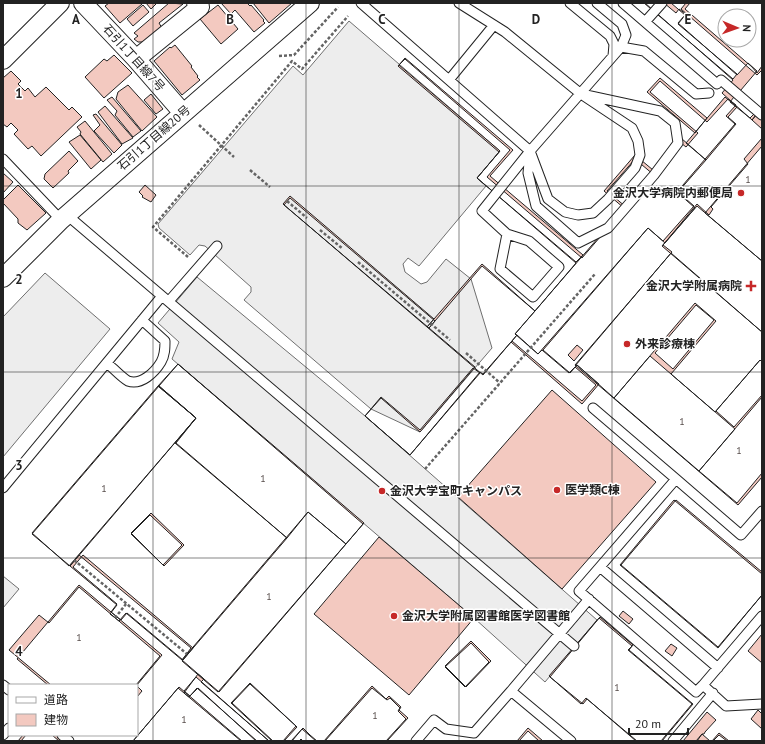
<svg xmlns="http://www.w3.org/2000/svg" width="765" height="744" viewBox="0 0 765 744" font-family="'PT Sans','Noto Sans JP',sans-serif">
<rect width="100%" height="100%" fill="#fff"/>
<path fill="#ededed" stroke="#6f6f6f" d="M349 21 500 151 477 178 486 186 419 266 408 258 403 264 405 272 421 284 427 282 446 259 471 279 492 348 420 432 371 409 244 300 251 292V287L205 246 199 245 190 255 159 228 158 224 293 66 303 75Z
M45 273 110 329 3 457V317Z
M197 277 365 416 597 620 545 682 474 618 172 359 179 342 158 323Z
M3 576 19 589 3 608Z"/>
<path fill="#f3c9c0" stroke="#222" fill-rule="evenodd" d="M109 3H141L142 4 120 23 105 6Z
M146 3H157L151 9Z
M169 3 183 4 159 23 162 28 144 42H138L134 39 138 36 134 33Z
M221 3H247L250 6 251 5 264 20 263 21 265 23 254 32 235 10 231 14Z
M253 3H292L269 23Z
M644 3H664L676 13 679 9 686 14 678 24 737 74 733 79Z
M645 3H671L685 15 678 23 737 75 748 63 757 71 735 97 756 115 752 120 722 93 733 80Z
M686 3H762V70L757 75 681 9ZM725 16H749V40H725Z
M690 3H762V66L757 73 752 67 685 9ZM725 16H749V40H725Z
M143 5 149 12 133 26 127 19Z
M218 5 238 29 221 44 200 19Z
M175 45 192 66 191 67 198 76 197 77 200 80 182 95 154 61 170 47 171 48Z
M114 55 132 73 104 98 85 77 104 59 107 61Z
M405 58 513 150 490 176 583 255 576 262 477 178 499 152 398 66Z
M405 59 510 150 487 177 582 258 626 207 607 191 635 159 654 175 681 143 686 147 698 133 650 92 660 81 707 122 728 99 736 105 726 116 735 124 677 192 695 208 665 243 648 228 543 350 570 373 577 365 599 384 582 404 511 342 483 374 480 372 410 455 365 416 381 398 420 432 475 367 429 328 482 266 535 311 576 263 477 178 500 151 399 65Z
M11 71 21 81 18 84 25 91 28 88 35 97 46 87 69 110 72 107 82 117 41 156 32 146 28 149 14 134 18 130 11 123 7 127 3 124V78Z
M660 78 707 118 695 133 647 92Z
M128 85 157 117 142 131 116 99 118 92Z
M151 94 163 109 156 114 144 100Z
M112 97 141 131 133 137 115 115 117 111 107 100Z
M725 97 737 107 728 117 736 124 706 160 686 143Z
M734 97 754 114 750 118 730 102Z
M105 106 133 138 122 144 98 112Z
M762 108V129L752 120Z
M96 114 122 145 114 153 94 131 100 125 93 115Z
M85 121 112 154 103 162 80 134 81 132 77 127Z
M80 135 101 160 91 169 69 142Z
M681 138 706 160 678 192 694 206 663 241 648 228 538 354 515 334 624 208 604 191 635 155 653 170Z
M762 138V477L738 505 575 365 672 252 663 245 697 204 709 215 713 209 711 207 748 164 744 159Z
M762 146V261L705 213Z
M69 151 78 161 68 171 69 173 53 188 44 179 45 174Z
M3 173 13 182 3 193Z
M18 185 46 213 27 230 18 223V219L3 203V200Z
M145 185 156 195 151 202 142 197 143 196 139 192Z
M290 196 434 319 427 327 283 204Z
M290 198 435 321 429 328 284 205Z
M697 206 762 261V332L662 246Z
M671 253 762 332V362L760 360 715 412 671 374 716 321 695 303 614 398 577 365 575 366Z
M482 264 535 311 515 334 517 335 483 375 427 327Z
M696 305 714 320 673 369 655 353Z
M517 335 538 354 542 350 569 373 575 367 596 385 582 401 512 341Z
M577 345 583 350 574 361 568 355Z
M650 356 735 429 699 471 614 398Z
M760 360 762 362V395L734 427 716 411Z
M178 364 363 524 346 544 308 512 287 538 175 443 196 418 159 386Z
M178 364 364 523 218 692 182 661 287 538 176 443 196 418 158 386Z
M473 368 480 373 410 455 365 416 381 397 420 430Z
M158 386 196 418 69 566 32 533Z
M159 386 196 418 70 566 32 534Z
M552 390 656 482 562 589 458 497Z
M762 397V473L737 503 699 471Z
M674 500 762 574V595L718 648 620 565Z
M676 500 762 572V595L718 647 621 565Z
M308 512 346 544 219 692 182 660Z
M151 513 184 545 164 566 131 533Z
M150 515 182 545 163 565 131 534Z
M379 537 474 618 409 695 314 614Z
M79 555 191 648 182 660 126 613 119 621 110 614 117 605 70 566Z
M83 555 193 648 183 660 127 613 121 620 111 612 117 604 73 567Z
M79 585 162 655 137 685H48L17 659Z
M79 587 160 656 136 685H51L9 650 39 615 49 623Z
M623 611 633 619 629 624 619 616Z
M600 617 633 645 629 650 693 704 662 741H637L587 699 583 704 550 677Z
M599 618 632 646 628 650 692 704 661 741H636L586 698 581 704 549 676Z
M762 634V663L748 651Z
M471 641 491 661 466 687 445 666Z
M471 643 489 662 465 687 445 667Z
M671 644 677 648 672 656 665 651Z
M198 674 204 679 201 682 269 741H257L197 688 189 697 184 693Z
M196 677 269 741H256L198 688 190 696 184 691Z
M250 683 297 727 284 741H272L231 703Z
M250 684 296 726 283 741H273L232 703Z
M137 686 142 691 137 697Z
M372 686 386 699 389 696 401 707 399 710 408 718 387 741H324Z
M179 687 242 741H133Z
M178 688 184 693 241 741H133Z
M372 688 387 700 390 698 400 708 398 711 406 719 386 741H325Z
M758 710 762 714V729L751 719Z
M707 712 716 720 705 732 704 734H702L696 741H683Z
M303 728 310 735 317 741H302L300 740 299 741H291Z
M528 728 543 741H517Z
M302 729 316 741H303L301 739 299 741H292Z
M528 731 539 741H519Z
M719 733 729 741H712Z
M702 734 710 741H697Z
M23 735H56L63 741H18Z
M26 735H52L59 741H21Z
M719 735 727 741H713Z"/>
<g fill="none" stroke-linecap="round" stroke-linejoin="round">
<defs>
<path id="service" d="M361 3 530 151 548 199 565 212 578 215 593 213 608 199 635 168 640 155 638 141 632 128 581 94 505 32 459 3
M570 3 610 36 614 44 613 56
M623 3 717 84
M645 22 662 3
M621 47 644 51 696 94 709 93
M449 80 494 25
M721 80 762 115
M530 153 528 173 536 206 578 243 608 228 654 175 678 143 675 123 660 111 586 95
M3 159 61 220
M507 234 500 269 533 297 559 267 529 241 507 234 482 211 530 151 621 47 626 35 622 24 597 3
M162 296 574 646
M169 301 217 246
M107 363C112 367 122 378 128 381 141 386 155 372 161 362 165 355 165 348 165 341L142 320
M593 408 676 479
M3 488 162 296 67 215
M762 511 741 535 676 479 579 591 696 692 703 685 726 706 762 704
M600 567 718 668
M3 685 9 690
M703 685 762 616
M3 735 9 728
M62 735 69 741
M416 741 434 720 446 729 474 733 511 691
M571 741 511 691 589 599
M673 741 713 693"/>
<path id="minor" d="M83 3 136 59 183 113
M136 59 200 7 196 3
M3 60 60 3
M3 278 61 220 310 3"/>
</defs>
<use href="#service" stroke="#222" stroke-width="11"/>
<use href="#minor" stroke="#222" stroke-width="20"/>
<path stroke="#646464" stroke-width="2.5" stroke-dasharray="3 2" stroke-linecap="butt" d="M279 56 294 55 338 7
M199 125 234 157
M250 170 270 187
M287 201 307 218
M320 230 343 249
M188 257 153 227 292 61 302 69 348 16
M358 262 450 340
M466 353 500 383
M425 469 595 274
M74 560 187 654
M115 618 126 604"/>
<use href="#service" stroke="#fff" stroke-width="9"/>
<use href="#minor" stroke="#fff" stroke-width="18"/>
</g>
<path fill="none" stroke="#222" stroke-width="1" stroke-opacity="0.55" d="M153 3V741M306 3V741M459 3V741M612 3V741M3 186H762M3 372H762M3 558H762"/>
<g fill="#c62828" stroke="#fff" stroke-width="1.5">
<circle cx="741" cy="193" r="4"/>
<path d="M749 280h4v4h4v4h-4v4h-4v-4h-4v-4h4z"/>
<circle cx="627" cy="344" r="4"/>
<circle cx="557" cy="490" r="4"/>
<circle cx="382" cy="491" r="4"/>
<circle cx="394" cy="616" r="4"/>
</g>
<g text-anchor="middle" stroke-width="3" stroke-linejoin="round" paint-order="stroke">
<g font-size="10" fill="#564c4a">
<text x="748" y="183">1</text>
<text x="682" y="425">1</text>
<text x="739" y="454">1</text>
<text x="263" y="482">1</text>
<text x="104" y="492">1</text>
<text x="269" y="600">1</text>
<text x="79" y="641">1</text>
<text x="617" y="691">1</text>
<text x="375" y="719">1</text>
<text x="184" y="723">1</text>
</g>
<g font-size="12" fill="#222" stroke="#fff">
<text transform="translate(134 58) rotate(48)" y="4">石引1丁目線7号</text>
<text transform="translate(154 138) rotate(-41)" y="4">石引1丁目線20号</text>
</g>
<g font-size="12" font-weight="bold" fill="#222" stroke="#fff" text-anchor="start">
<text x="733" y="197" text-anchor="end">金沢大学病院内郵便局</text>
<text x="742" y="290" text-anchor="end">金沢大学附属病院</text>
<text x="635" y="348">外来診療棟</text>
<text x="565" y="494">医学類C棟</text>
<text x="390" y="495">金沢大学宝町キャンパス</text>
<text x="402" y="620">金沢大学附属図書館医学図書館</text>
</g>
</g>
<g font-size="13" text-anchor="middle" font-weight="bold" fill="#222" stroke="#fff" stroke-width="3" stroke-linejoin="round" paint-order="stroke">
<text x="76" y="24">A</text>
<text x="230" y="24">B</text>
<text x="382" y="24">C</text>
<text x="536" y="24">D</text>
<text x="688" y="24">E</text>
<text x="19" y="98">1</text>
<text x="19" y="284">2</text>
<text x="19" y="470">3</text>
<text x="19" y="656">4</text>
</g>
<rect width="765" height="744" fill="none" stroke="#222222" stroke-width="8"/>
<rect x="8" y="684" width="130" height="52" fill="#ffffff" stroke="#a7a7a7"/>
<rect x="16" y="697" width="20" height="6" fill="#ffffff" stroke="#a7a7a7"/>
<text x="44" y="704" font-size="12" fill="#222222">道路</text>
<rect x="16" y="714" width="20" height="12" fill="#f3c9c0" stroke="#a7a7a7"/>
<text x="44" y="724" font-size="12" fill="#222222">建物</text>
<g transform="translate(737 28) rotate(92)"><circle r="19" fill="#ffffff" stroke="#a7a7a7"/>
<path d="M0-3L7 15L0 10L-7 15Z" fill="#c62828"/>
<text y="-6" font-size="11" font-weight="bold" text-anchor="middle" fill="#222222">N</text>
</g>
<path d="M629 728v6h59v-6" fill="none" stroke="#222222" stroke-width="2"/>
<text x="635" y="728" font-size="12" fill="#222222" stroke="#ffffff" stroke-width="3" paint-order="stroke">20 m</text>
</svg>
